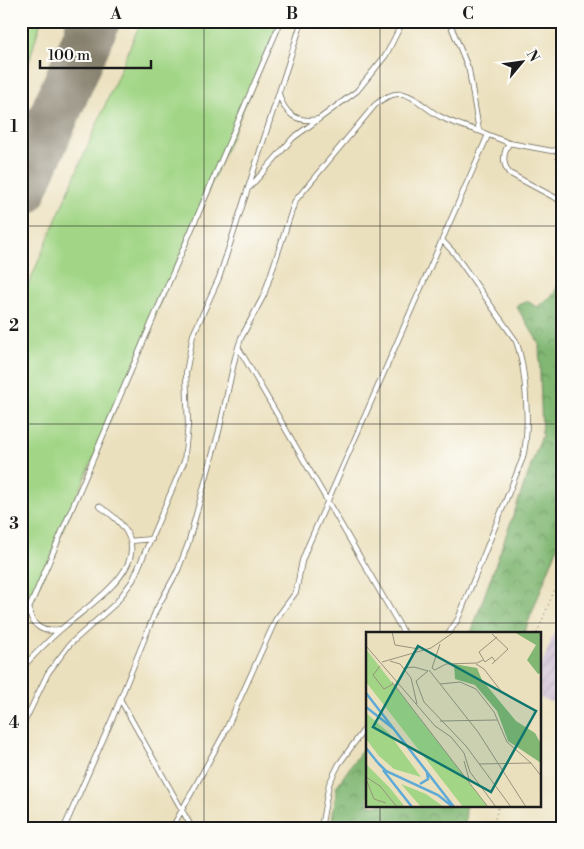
<svg xmlns="http://www.w3.org/2000/svg" width="584" height="849" viewBox="0 0 584 849" font-family="'Libre Bodoni',serif">
<defs>
<pattern id="industrial-furrows" width="10" height="10" patternUnits="userSpaceOnUse" patternTransform="scale(1.25)"><rect width="10" height="10" fill="#cdbed3"/><path d="M-1 1l2-2M0 10L10 0M9 11l2-2" fill="none" stroke="#afa3b5"/></pattern>
<pattern id="forest-crowns" width="20" height="18" patternUnits="userSpaceOnUse" patternTransform="scale(1.25)"><rect width="20" height="18" fill="#81b773"/><path d="M2 6a3 3 0 1 1 6 0M12 15a3 3 0 1 1 6 0" fill="none" stroke="#69945e"/></pattern>
</defs>
<rect width="100%" height="100%" fill="#fdfcf7"/>
<filter id="ink" filterUnits="userSpaceOnUse"><feTurbulence type="fractalNoise" baseFrequency=".02" numOctaves="2"/><feDisplacementMap in="SourceGraphic" scale="10" xChannelSelector="R" yChannelSelector="G"/><feConvolveMatrix kernelMatrix="1 2 1 2 8 2 1 2 1" color-interpolation-filters="sRGB"/></filter>
<filter id="wash" filterUnits="userSpaceOnUse"><feTurbulence type="fractalNoise" baseFrequency=".0096" numOctaves="4" result="noise"/><feDisplacementMap in="SourceGraphic" scale="20" xChannelSelector="R" yChannelSelector="G"/><feGaussianBlur stdDeviation="1.12" result="paint"/><feColorMatrix in="noise" values="0 0 0 0 0 0 0 0 0 0 0 0 0 0 0 0 0 1.4 0 .05"/><feComposite in="paint" operator="in"/></filter>
<g filter="url(#wash)">
<rect width="100%" height="100%" fill="#ebe0bd"/>
<path fill="url(#industrial-furrows)" d="M563 610V706L540 698V669Z"/>
<path fill="#a2d686" stroke="#5f7951" d="M21 21H41L21 89Z
M141 21H281L21 627V302Z"/>
<path fill="url(#forest-crowns)" stroke="#4e6a48" d="M563 276V533L524 633H471L542 435 539 343 516 306 527 301 537 307 553 295Z
M368 741V805H466L465 828H331L337 786Z"/>
<g fill="none" stroke-linecap="round" stroke-linejoin="round">
<path stroke="#847e6c" stroke-width="20" d="M54 116 76 21"/>
<path stroke="#847e6c" stroke-width="50" d="M21 192 95 21"/>
</g>
</g>
<g filter="url(#ink)">
<g fill="none" stroke-linecap="round" stroke-linejoin="round">
<defs>
<path id="service" d="M449 21 469 70 479 131 509 143
M279 94C285 115 297 123 319 119
M563 149 552 151 509 143C503 153 502 163 509 173L563 202
M250 187 293 138 357 91 386 55 403 21
M442 240 454 253 516 341C526 368 531 432 522 460L458 619 449 633
M238 347 404 633
M130 541 152 539
M29 610C32 626 43 634 59 629
M21 627 281 21
M21 669C35 654 49 639 65 626 104 593 172 552 99 506
M120 699 192 828
M21 729 48 673 70 644 116 603 133 580 184 462 188 425 186 373 193 335 219 278 302 21
M64 828 113 717 156 610 178 570 188 544 219 431 235 358 241 338 264 295 295 201 375 105C404 80 415 102 439 116 452 123 465 127 479 131
M172 828 224 734 276 619 296 592 302 561 307 548 488 135
M321 828 329 784 339 764 368 724"/>
<path id="primary" d="M561 21 563 23"/>
</defs>
<use href="#service" stroke="#646154" stroke-width="6"/>
<use href="#primary" stroke="#646154" stroke-width="16"/>
<path stroke="#646154" stroke-width="1" stroke-dasharray="1 4" stroke-linecap="butt" d="M555 158 563 166
M537 633 563 569
M492 828 499 805"/>
<use href="#service" stroke="#fff" stroke-width="4.5"/>
<use href="#primary" stroke="#f6c06b" stroke-width="14"/>
</g>
</g>
<path fill="none" stroke="#1c1c1c" stroke-width="1" stroke-opacity="0.55" d="M204 21V828M380 21V633M21 226H563M21 424H563M21 623H563M380 805V828"/>
<g transform="translate(366 632)">
<rect width="175" height="175" fill="#ebe0bd"/>
<path d="M0 17 122 175H97L0 50ZM0 81 22 100 55 145 28 137 13 124 0 107ZM0 132 24 156 39 175H0ZM35 152 60 162 78 175H55Z" fill="#a2d686"/>
<path d="M148 0H175V41L172 42 161 28 170 13ZM88 32 111 36 116 48 150 89 169 101 175 112V131L142 109 131 79 109 53 89 47Z" fill="#81b773"/>
<path fill="none" stroke="#5faad7" stroke-width="2.5" d="M0 61 88 175M0 75 28 97M0 116 12 131M12 131 20 139 72 163 87 175M17 138 46 175M54 152 62 147 61 140"/>
<path fill="none" stroke="#98927d" stroke-width="1" d="M26 0 29 13 53 17M74 12 66 36 69 38 80 32 111 31 117 28M0 14 69 94 85 105 98 121 104 140 130 175M24 29 34 32 45 46 51 72M129 29 126 25 119 30 113 20 131 5M16 30 65 16 88 0M110 32 118 37 135 59M126 32 142 17 126 2M14 34 7 43 18 57 27 52M38 36 48 35 62 39M63 38 112 100 160 175M62 39 50 49 58 70 100 114 145 175M26 50 122 175M74 52 94 50 110 57 128 80 141 110 165 131 175 144M74 89 131 88M98 129 103 147M113 132 165 131M0 145 14 154 31 175M0 147 8 167 20 171"/>
<path fill="#0f766e" fill-opacity="0.15" stroke="#0f766e" stroke-width="2.5" d="M52 14 170 79 125 160 7 95Z"/>
<rect width="175" height="175" fill="none" stroke="#1c1c1c" stroke-width="2.5"/>
</g>
<rect width="584" height="849" fill="none" stroke="#fdfcf7" stroke-width="55"/>
<g transform="translate(522 62) rotate(61)" stroke="#fdfcf7" stroke-width="4" paint-order="stroke">
<path d="M0-4L9 19L0 12L-9 19Z" fill="#1c1c1c"/>
<text y="-8" font-size="14" font-weight="bold" text-anchor="middle" fill="#1c1c1c">N</text>
</g>
<path d="M40 60v8h111v-8" fill="none" stroke="#1c1c1c" stroke-width="2.5"/>
<text x="48" y="60" font-size="15" fill="#1c1c1c" stroke="#fdfcf7" stroke-width="4" paint-order="stroke">100 m</text>
<rect x="28" y="28" width="528" height="794" fill="none" stroke="#1c1c1c" stroke-width="2"/>
<g font-size="16" text-anchor="middle" font-weight="bold" fill="#1c1c1c">
<text x="116" y="19">A</text>
<text x="292" y="19">B</text>
<text x="468" y="19">C</text>
<text x="14" y="132">1</text>
<text x="14" y="331">2</text>
<text x="14" y="529">3</text>
<text x="14" y="728">4</text>
</g>
</svg>
